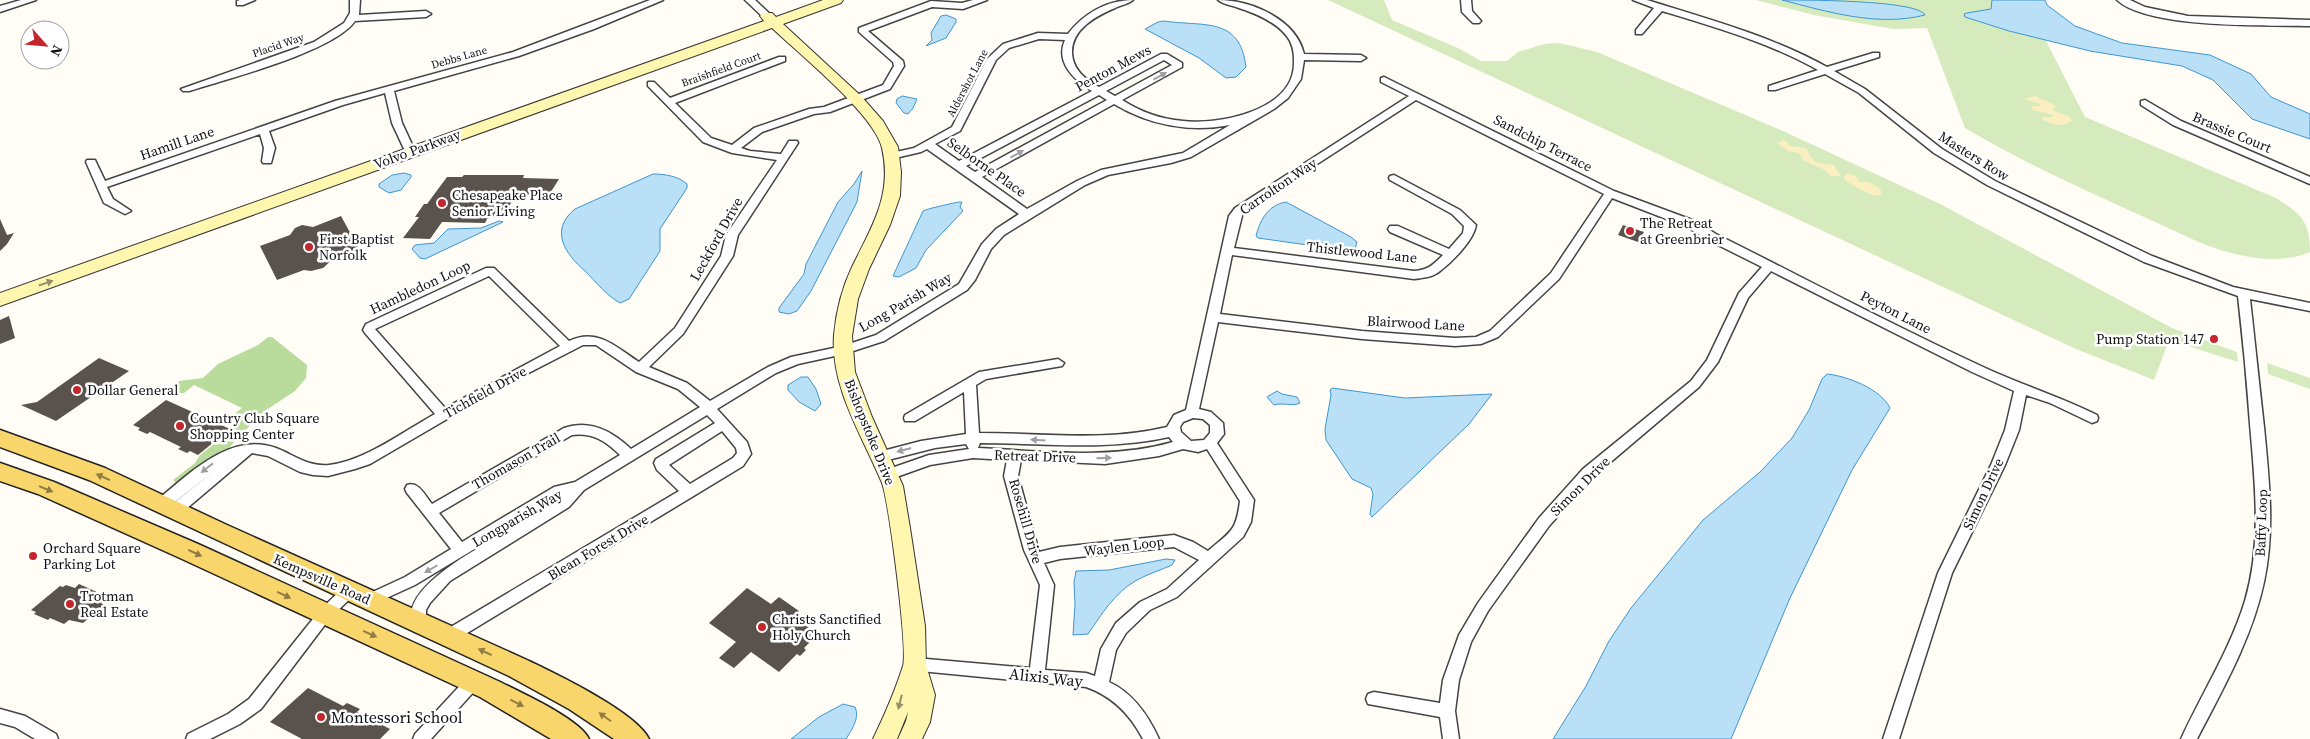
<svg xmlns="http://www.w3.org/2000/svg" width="2310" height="739" viewBox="0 0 2310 739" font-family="'Source Serif 4',serif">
<rect width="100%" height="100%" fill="#fffdf5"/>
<path fill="#d5ebbd" d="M1328 0H1384L1392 20 1458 48 1481 61H1507L1518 52 1544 44 1559 43 1597 52 1783 131 1938 203 2172 328 2237 352 2238 362 2169 340 2154 380 2076 349Z
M1756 0H2025L2085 117 2276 198C2301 214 2310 221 2310 252 2287 262 2260 260 2235 254 2204 247 2174 230 2144 217 2083 189 2022 162 1965 128L1927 28 1893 29 1814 15Z
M2267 363 2310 378V389L2268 374Z"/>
<path fill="#b9dc9c" d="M268 337H272L307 365 306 378 295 391 263 412 225 452 178 485 173 480 195 463 200 455 236 427 240 420 233 415 242 408 194 385 184 393H176L170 388 179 381 203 378 218 364 258 345Z"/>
<path fill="#fbeec1" d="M2035 96 2055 105 2056 107 2053 109 2054 111 2069 116 2072 121C2062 128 2052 125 2042 119V117H2053V115L2033 110 2031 106H2040L2041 104 2023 99Z
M1784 140 1791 146 1806 148 1810 156 1817 163 1834 165 1841 176H1831L1823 169 1804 161 1799 153 1788 151 1777 143Z
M1848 173 1856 176 1859 182H1869L1880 188 1882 195C1873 198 1851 185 1844 179V176Z"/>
<path fill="#b9e0f7" stroke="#3f96cf" d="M1782 0C1805 0 1918 0 1925 15 1878 27 1828 12 1782 0Z
M1992 0H2045L2047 5 2075 26 2122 43 2210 55 2251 74 2271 97 2310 114V139L2252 119 2213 80 2182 66 2090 51 2009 31 1965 17 1964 14 1967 13 1991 9Z
M946 15 956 19V22L946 38 926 46 932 40 931 33 941 16Z
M1164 21C1204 27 1240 16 1246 67L1236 77 1226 78 1199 58 1145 29 1158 22Z
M902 96 917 99 913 108 908 114 904 113 896 103 897 99Z
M862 171 857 202 811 291 797 311 789 314 779 312V308L804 274 806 264 838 202 854 184Z
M404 173 411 175V177L401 190 389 193 379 187V184L392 175Z
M653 174C665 174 678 176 687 184V188L660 229V251L629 299 620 303C606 295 596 282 585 271 565 254 549 230 575 209Z
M959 202H962L960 207 963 211 926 250 916 268 899 277 893 276 923 211C926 209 953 203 959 202Z
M1286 202 1351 237 1357 242 1355 249 1350 251 1258 238 1256 236C1260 220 1268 205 1286 202Z
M499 221 503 222 425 259 420 258 412 249 415 245 434 243 448 229 481 228Z
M1827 374C1847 376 1881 389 1890 408L1852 470 1790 598 1731 739H1553L1586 686 1609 641 1631 608 1703 520 1760 472 1792 438 1809 410 1822 379Z
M801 377H808L816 389 821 404 815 411 799 402 788 390V385Z
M1332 388 1405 398 1492 394 1469 424 1372 517 1370 514 1373 494 1371 488 1352 479 1326 440 1325 429 1331 395 1330 390Z
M1277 391 1282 394 1297 397 1300 403C1292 407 1283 402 1274 405L1267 397Z
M1166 559 1175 560 1172 565C1161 570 1148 574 1137 580 1114 593 1102 614 1088 634L1073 635 1075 604 1074 582 1076 571 1109 570Z
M843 704 855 707C860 718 852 729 846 739H791L819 717Z"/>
<path fill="#5a524d" d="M464 175H524L523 178 559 179 549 195 517 194 503 215H497L487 219 485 223 442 222 430 239 403 238 419 217H415L424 204H427L447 177H462Z
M341 216 359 249 333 259 323 268 311 271 304 270 277 280 260 246 290 235 295 228 302 225 313 227Z
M0 219 7 235 14 233 7 244 0 251Z
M1623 225 1644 232 1638 242 1618 235Z
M9 316 15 338 0 344V320Z
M99 358 129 371 56 421 21 405 37 402Z
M166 400 230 429 198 455 190 451 187 453 178 449 181 447 150 432 147 434 138 430 140 428 133 425Z
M79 584 99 593 94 598 103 601 101 603 104 605 83 623 69 620 64 624 50 618 48 620 34 614 36 612 31 610 60 586 63 587 66 585 75 588Z
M747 588 771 604 779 597 799 611 793 617 818 634 804 648 806 650 800 656 797 654 779 672 751 652 734 668 719 658 736 642 709 623Z
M308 688 343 706 347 703 360 709 357 712 390 729 380 739H302L270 722Z"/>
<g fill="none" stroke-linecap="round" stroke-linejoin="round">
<defs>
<path id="street" d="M21 0H36L0 12V6Z
M240 0H255L243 5H237V1Z
M350 0H360L359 15 426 11 431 14 426 17 355 21C335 51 227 79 189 91H183L181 89 314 42 344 23 350 13Z
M650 0H663L594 29 519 56 394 91 402 123 415 151 414 153H406L405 151 392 123 385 93 343 105 269 131 275 148 271 163H263L262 161 264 148 260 134 107 187 113 199 131 211 125 214 104 203 86 162 87 160H95L105 181 335 101 513 52Z
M745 0H755L772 16 770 18H764Z
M973 0H987L963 9 932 7 868 31 903 61 904 66 890 89 830 112 814 114 762 132 741 148 750 151 781 154 789 141H797L798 143 738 235 733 256 683 334 649 367 687 383 710 401 768 367 791 357 843 346 876 335 959 284 982 244 996 229 1019 214 927 149 921 152 891 159 886 156 887 154 914 148 952 127 987 59 1003 44 1038 33 1068 34C1083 14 1107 0 1133 0 1128 4 1121 5 1115 8 1096 16 1072 29 1072 52 1072 69 1085 79 1099 87L1161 54H1167L1182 63V67L1122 100C1141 112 1160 119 1183 121 1219 125 1293 111 1294 64 1294 56 1294 49 1290 41 1280 23 1255 13 1236 7 1230 5 1223 4 1218 0 1251 0 1296 19 1304 54L1361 55 1366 58 1361 61 1304 60 1301 79 1288 98 1274 109 1191 157 1171 163 1108 175 1085 185 1004 235 991 249 975 280 967 290 884 341 844 354 798 364 776 373 717 409 747 442 751 454 743 466 454 641 449 642 444 641 441 636 444 631 679 491 657 470 654 463 656 459 715 423 707 415 584 490 569 507 450 581 430 603 426 610V623L424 628 419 629 414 628C389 577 536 525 562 496L415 585 369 606 364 604 362 600 364 596 405 577 451 549 407 493 405 489 407 485C419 481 425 496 432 504L564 428C590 419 612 431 631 449L700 407 678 389 636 372 596 345H583L507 384 370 464 355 469 328 476 313 475 300 472 268 456 252 453 179 515 174 517 169 515 167 511 169 507 219 467 166 509 161 510 156 509 154 505 156 501C188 475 230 431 276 448 294 455 308 467 329 465 365 461 404 431 435 414L365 333 363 330 366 324 486 268H494L569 341C598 327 617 348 639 362L675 328 721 256 726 235 777 160 732 153 703 142 648 86V82H654L670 98 779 57H785V61L675 103 711 138 732 145 754 128 809 109 824 107 883 85 894 66 893 62 859 32V28L931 1 962 3ZM1039 39 1065 40C1055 62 1074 80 1092 91L959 161 935 144 960 131 996 60 1009 48ZM1164 60 1172 65 1115 96 1106 91ZM1099 95 1107 100 975 172 966 166ZM1114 104C1149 125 1190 133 1230 125L1183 153 1101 170 1077 181 1027 209 982 177ZM489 276 560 346 445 408 375 329ZM722 431 736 448 737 453 733 458 690 484 669 465ZM572 435C592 432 606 441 620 455L575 482 554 487 462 542 439 513Z
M1461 0H1471L1472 11 1481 21 1479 23H1473L1462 12Z
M1633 0H1647C1708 19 1771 36 1827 67L1873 53H1879V57L1834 71 1865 89 1942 149 1995 181 2152 256 2233 287 2310 303V311L2250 299C2255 342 2259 385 2264 427 2269 479 2275 531 2264 582 2252 638 2223 689 2197 739H2181C2202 693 2230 650 2245 601 2262 543 2255 484 2250 424 2247 382 2243 339 2238 296L2144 262 1987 185 1934 153 1859 93 1825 74 1775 90H1769V86L1818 70C1770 43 1715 27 1662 11L1642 34H1636V30L1654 8Z
M2117 0H2130L2145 7 2188 16 2310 20V26C2267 25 2148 29 2117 0Z
M1384 77 1614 191 1695 221 1716 234C1804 278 1892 325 1981 366 2019 384 2059 396 2097 415L2098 418 2097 421 2092 423 2050 403 2026 395 2019 430 2005 465 1952 573 1899 739H1883L1938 573 1991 465 2005 430 2014 391 1972 372 1771 271 1748 298 1718 362 1699 387 1593 477 1549 526 1488 611 1471 642 1459 680 1455 711 1459 739H1443L1440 717 1368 704 1366 699 1368 694 1374 692 1440 703 1443 680 1459 635 1478 603 1539 518 1583 469 1691 381 1707 360 1739 293 1762 267 1708 240 1687 227 1612 198 1559 279 1498 337 1481 344 1455 346 1362 339 1218 322 1199 409 1211 412 1223 423 1224 434 1217 443 1254 500 1251 522 1243 537 1177 597 1150 610 1126 633 1116 650 1109 682C1133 693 1148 715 1159 739H1143C1130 714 1112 696 1086 687L910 670 907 665 910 660 915 658 1030 668 1040 585 1024 550 1004 476 1007 460 973 458 930 465 888 480 883 479 881 475 883 471 929 455 969 449 966 444 935 448 880 462 875 461 873 457 875 453 921 441 966 434 964 392 915 421H905L904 418 905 415 979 372 1058 359 1064 363 1062 366 986 379 976 385 979 433C1042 433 1105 442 1167 427L1174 415 1186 410 1229 216 1235 208 1409 96 1381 82V78ZM1416 100 1604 194 1551 273 1490 331 1476 337 1455 338 1362 331 1220 314 1232 255 1414 279C1423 278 1433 277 1440 271 1452 262 1474 240 1476 225L1460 210 1394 175 1390 176 1389 178 1390 180 1452 214 1464 226 1463 233 1449 249 1398 226H1390L1388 229 1390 232 1443 255C1433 265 1428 270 1414 271L1234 248 1243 212ZM1193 418 1203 419 1210 425V433L1204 440 1191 441 1181 432 1180 427 1183 422ZM1169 437 1173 442C1110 460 1043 451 978 448L980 443C1044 443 1106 451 1169 437ZM1183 449 1198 452 1207 449 1240 501C1236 532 1231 531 1208 551L1193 542 1174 535 1060 547 1039 552 1018 476 1021 460 1105 464 1159 456ZM1174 547 1199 560 1167 589 1140 602 1116 623 1101 649 1095 676 1086 673 1045 670 1054 585 1044 563 1060 559Z
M2145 100 2181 121 2310 177V184L2173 125 2141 105V101Z
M349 585 354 587 356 591 354 595 330 618 261 709 240 724 210 739H186L188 734 228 714 249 699 320 610 344 587Z
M473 675 478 677 481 682 478 687 431 739H413L415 734 468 677Z
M0 709 25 716 56 734 58 739H35L15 727 0 723Z"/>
<path id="secondary" d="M823 0H843L841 3 783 24 861 96 883 121 898 147 901 172 900 196 890 225 869 269 858 299 852 336 855 372 872 417 903 486 910 528 925 626 926 665 935 695 930 722 922 739H898L906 721 908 712 897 739H873C884 716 895 691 903 666 908 649 889 503 882 483 863 437 830 387 834 335 836 312 842 288 852 267 871 228 893 195 882 148 875 115 798 53 772 28L0 306V293L764 21 760 16 762 13H772L776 17Z"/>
<path id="primary" d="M0 430 105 468 227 525 527 660C556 674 636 712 649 739H614L569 709 509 676 89 480 0 447Z
M0 463 54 482 198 544 498 681C520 692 580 719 589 739H551L480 697 180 558 38 494 0 481Z"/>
</defs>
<use href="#street" stroke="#444" stroke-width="3"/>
<use href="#secondary" stroke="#333" stroke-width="2"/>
<use href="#primary" stroke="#222" stroke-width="3"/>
<use href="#street" fill="#fff" fill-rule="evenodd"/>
<use href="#secondary" fill="#fff6b0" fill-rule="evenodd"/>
<use href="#primary" fill="#f9d66b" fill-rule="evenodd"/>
</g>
<defs><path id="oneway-solid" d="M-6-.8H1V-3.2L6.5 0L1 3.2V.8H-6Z" transform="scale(1.25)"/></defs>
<g fill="#a0a0a0">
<use href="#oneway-solid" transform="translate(1160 76) rotate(-29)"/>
<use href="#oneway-solid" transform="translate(1017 154) rotate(-29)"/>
<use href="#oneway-solid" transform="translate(1038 440) rotate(-177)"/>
<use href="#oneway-solid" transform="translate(904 450) rotate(165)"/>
<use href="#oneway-solid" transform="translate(1104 458) rotate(-1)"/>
<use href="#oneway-solid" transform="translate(207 468) rotate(142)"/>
<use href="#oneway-solid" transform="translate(431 569) rotate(150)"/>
</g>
<g fill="#948f68">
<use href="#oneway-solid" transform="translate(46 283) rotate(-19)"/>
<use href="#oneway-solid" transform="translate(900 702) rotate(104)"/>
</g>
<g fill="#917d42">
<use href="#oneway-solid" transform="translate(103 477) rotate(-156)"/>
<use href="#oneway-solid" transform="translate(46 489) rotate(22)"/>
<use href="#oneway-solid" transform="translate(195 553) rotate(25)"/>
<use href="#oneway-solid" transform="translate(284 595) rotate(25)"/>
<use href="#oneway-solid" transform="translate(370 634) rotate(24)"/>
<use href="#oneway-solid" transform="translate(485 652) rotate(-155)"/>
<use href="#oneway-solid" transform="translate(517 703) rotate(27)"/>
<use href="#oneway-solid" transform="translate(605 717) rotate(-145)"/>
</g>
<g fill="#c4262e" stroke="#fff" stroke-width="2">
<circle cx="442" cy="203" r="5"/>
<circle cx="1630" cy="231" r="5"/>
<circle cx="309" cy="247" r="5"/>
<circle cx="2214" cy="339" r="5"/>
<circle cx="77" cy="390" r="5"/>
<circle cx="180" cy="426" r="5"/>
<circle cx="33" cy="556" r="5"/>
<circle cx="70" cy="604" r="5"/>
<circle cx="762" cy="627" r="5"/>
<circle cx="321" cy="717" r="5"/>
</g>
<g text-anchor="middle" stroke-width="5" stroke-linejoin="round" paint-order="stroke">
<g font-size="11" fill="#111" stroke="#fff">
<text transform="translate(278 45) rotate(-19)" y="4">Placid Way</text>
<text transform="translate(459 57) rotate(-16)" y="4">Debbs Lane</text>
<text transform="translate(721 69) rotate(-20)" y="4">Braishfield Court</text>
<text transform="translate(967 83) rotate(-62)" y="4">Aldershot Lane</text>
</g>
<g font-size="14" fill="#111" stroke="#fff">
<text transform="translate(1113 68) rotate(-28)" y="5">Penton Mews</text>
<text transform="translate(2232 132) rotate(23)" y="5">Brassie Court</text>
<text transform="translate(177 143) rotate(-19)" y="5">Hamill Lane</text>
<text transform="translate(1543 143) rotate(27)" y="5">Sandchip Terrace</text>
<text transform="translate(417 149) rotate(-20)" y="5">Volvo Parkway</text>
<text transform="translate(1974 156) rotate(32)" y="5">Masters Row</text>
<text transform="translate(987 167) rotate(35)" y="5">Selborne Place</text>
<text transform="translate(1278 186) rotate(-34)" y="5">Carrolton Way</text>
<text transform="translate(716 239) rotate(-61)" y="5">Leckford Drive</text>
<text transform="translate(1362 252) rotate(6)" y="5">Thistlewood Lane</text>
<text transform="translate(420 287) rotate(-25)" y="5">Hambledon Loop</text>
<text transform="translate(905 302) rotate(-30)" y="5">Long Parish Way</text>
<text transform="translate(1896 312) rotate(27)" y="5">Peyton Lane</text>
<text transform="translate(1416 323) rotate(3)" y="5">Blairwood Lane</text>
<text transform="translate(485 392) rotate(-29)" y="5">Tichfield Drive</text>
<text transform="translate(870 432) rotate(68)" y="5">Bishopstoke Drive</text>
<text transform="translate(1035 456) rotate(2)" y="5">Retreat Drive</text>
<text transform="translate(516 461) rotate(-30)" y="5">Thomason Trail</text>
<text transform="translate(1580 486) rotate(-45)" y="5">Simon Drive</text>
<text transform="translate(1983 494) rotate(-65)" y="5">Simon Drive</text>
<text transform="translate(517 518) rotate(-30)" y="5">Longparish Way</text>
<text transform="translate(1026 521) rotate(74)" y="5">Rosehill Drive</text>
<text transform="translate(2261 523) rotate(-88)" y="5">Baffy Loop</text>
<text transform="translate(1124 546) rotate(-7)" y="5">Waylen Loop</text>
<text transform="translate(598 547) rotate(-31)" y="5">Blean Forest Drive</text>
<text transform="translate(322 579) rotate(24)" y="5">Kempsville Road</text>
</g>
<g font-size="14" fill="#111" stroke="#fff" text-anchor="start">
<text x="452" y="200">Chesapeake Place<tspan x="452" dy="16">Senior Living</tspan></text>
<text x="1640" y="228">The Retreat<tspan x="1640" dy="16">at Greenbrier</tspan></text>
<text x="319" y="244">First Baptist<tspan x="319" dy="16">Norfolk</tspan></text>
<text x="2204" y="344" text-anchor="end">Pump Station 147</text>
<text x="87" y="395">Dollar General</text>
<text x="190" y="423">Country Club Square<tspan x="190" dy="16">Shopping Center</tspan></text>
<text x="43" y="553">Orchard Square<tspan x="43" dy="16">Parking Lot</tspan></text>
<text x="80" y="601">Trotman<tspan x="80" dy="16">Real Estate</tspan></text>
<text x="772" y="624">Christs Sanctified<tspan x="772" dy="16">Holy Church</tspan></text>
</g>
<g font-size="16" fill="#111" stroke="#fff">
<text transform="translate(1046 677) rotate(6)" y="6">Alixis Way</text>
</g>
<g font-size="16" fill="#111" stroke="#fff" text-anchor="start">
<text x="331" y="723">Montessori School</text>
</g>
</g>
<g transform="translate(45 45) rotate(117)"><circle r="24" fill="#ffffff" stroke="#a0a0a0"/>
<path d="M0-4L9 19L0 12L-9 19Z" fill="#c4262e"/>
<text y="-8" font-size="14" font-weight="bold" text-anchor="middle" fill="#111111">N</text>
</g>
</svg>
